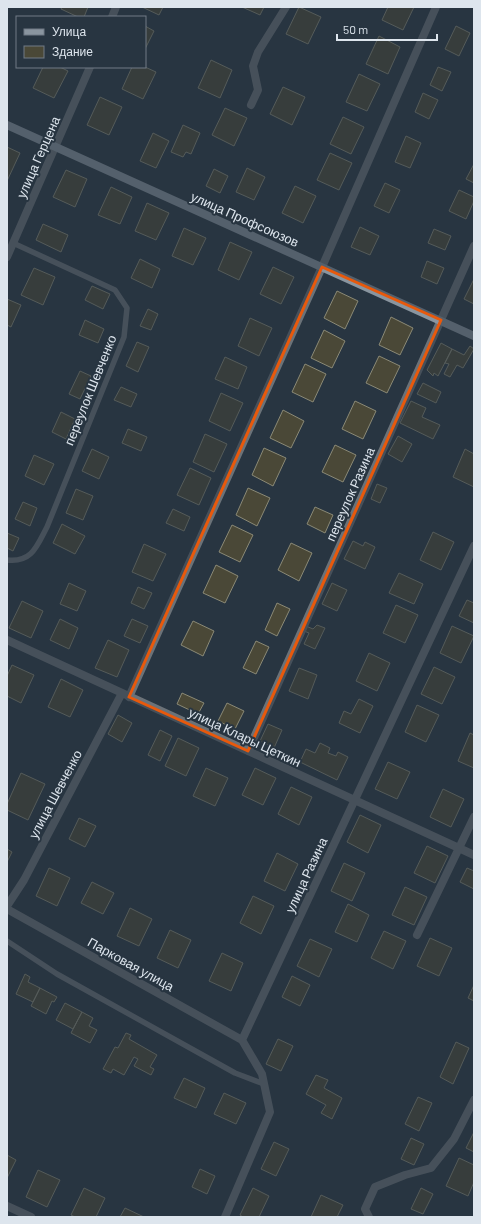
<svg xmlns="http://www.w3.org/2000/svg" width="481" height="1224" viewBox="0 0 481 1224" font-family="Barlow,sans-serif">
<rect width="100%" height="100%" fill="#283541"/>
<path fill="#4a4837" stroke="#8a8976" d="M62 7H88L84 17H78L61 9Z
M142 7H163L159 15Z
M242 7H264L260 15Z
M299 7 321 17 308 44 286 34Z
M388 7H414L403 30 382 20Z
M145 26 154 31 145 49Z
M456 26 470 33 459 56 445 49Z
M379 36 400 47 388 74 366 64Z
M211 60 232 70 220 98 198 88Z
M43 67H60L68 71 54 98 33 88Z
M132 67H145L156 72 143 99 122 89Z
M438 67 451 72 442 91 430 85Z
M359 74 380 84 367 111 346 102Z
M283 87 305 97 292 125 270 114Z
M423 93 438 100 429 119 415 112Z
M100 97 122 107 109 135 87 125Z
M225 108 247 118 234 146 212 135Z
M343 117 364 127 351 154 330 144Z
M183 125 200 133 191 154 186 152 183 157 171 152Z
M153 133 169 141 156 168 140 161Z
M406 136 421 143 410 168 395 162Z
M7 147 20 153 7 181Z
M330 153 352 163 339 190 317 180Z
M474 164V183L466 179Z
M247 168 265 177 254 200 236 192Z
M214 169 228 176 220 193 206 186Z
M66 170 87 179 75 207 53 197Z
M385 183 400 190 389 213 374 206Z
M295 186 316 196 303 223 282 213Z
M111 187 132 197 120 224 98 215Z
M459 190 474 197V201L466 219 449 211Z
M147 203 169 213 156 240 135 231Z
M43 224 68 235 61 252 36 240Z
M360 227 379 236 370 255 351 247Z
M184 228 206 238 193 265 172 256Z
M434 229 451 236 445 250 428 243Z
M230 242 252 252 239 280 218 270Z
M140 259 160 269 152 288 131 278Z
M427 261 444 268 437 284 421 277Z
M273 267 294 277 281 304 260 294Z
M34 268 55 277 43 305 21 295Z
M474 279V304L464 299Z
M92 286 110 294 103 309 85 300Z
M337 291 358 301 345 329 324 318Z
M7 299 21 305 11 327 7 325Z
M148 309 158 314 151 330 140 326Z
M391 317 413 328 400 355 379 345Z
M250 318 272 328 259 356 238 346Z
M85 320 104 329 98 343 79 335Z
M324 330 345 341 332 368 311 358Z
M137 342 149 347 138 372 126 366Z
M441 343 452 349 438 376 434 373 433 376 427 370Z
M470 346 474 349 463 368 457 365 450 377 444 374 449 364 445 363 452 349 464 355Z
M379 356 400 366 387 393 366 383Z
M225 357 247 367 238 389 215 379Z
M305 364 326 374 313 402 292 392Z
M80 371 91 376 80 399 69 394Z
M423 383 441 392 436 403 417 394Z
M121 387 137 394 131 407 114 400Z
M221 393 243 403 230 431 209 421Z
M355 401 376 411 363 439 342 429Z
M411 401 426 408 422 417 440 425 433 439 400 423Z
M283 410 304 421 291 448 270 438Z
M61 412 75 419 66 439 52 432Z
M128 429 147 437 141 451 122 443Z
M205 434 227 444 214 472 193 462Z
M398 436 412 444 402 462 388 454Z
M335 445 356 455 343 482 322 472Z
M264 448 286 458 273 486 252 475Z
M92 449 109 457 99 479 82 471Z
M465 449 474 454V487L453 477Z
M34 455 54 464 44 485 25 476Z
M190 468 211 478 199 505 177 495Z
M377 484 387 488 380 503 371 499Z
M248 488 270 498 257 526 236 515Z
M76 489 93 496 83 520 66 513Z
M23 502 37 508 30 526 15 519Z
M315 507 333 515 325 533 307 524Z
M173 509 190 517 184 531 166 523Z
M62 524 85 536 75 554 53 543Z
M232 525 253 535 240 562 219 552Z
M433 532 454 542 441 570 420 560Z
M7 533 19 538 13 551 7 548Z
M353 541 363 546 365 542 375 547 365 569 344 559Z
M291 543 312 553 299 581 278 570Z
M144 544 166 554 153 581 132 572Z
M216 565 238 576 225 603 203 593Z
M399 573 423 584 414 604 389 593Z
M69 583 86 591 77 611 60 604Z
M332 583 347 590 337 611 322 604Z
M138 587 152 593 144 609 131 603Z
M467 600 474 603V623L459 616Z
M22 601 43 611 31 638 9 628Z
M277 603 290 609 277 636 265 630Z
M396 605 418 615 405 643 383 633Z
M60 619 78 628 69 649 50 640Z
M132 619 148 626 140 643 124 636Z
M193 621 214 631 203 656 181 645Z
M317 625 325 628 315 649 304 644 309 633 304 631 306 626 313 629Z
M452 626 474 636 461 663 440 653Z
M108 640 129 650 117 677 95 668Z
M256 641 269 647 256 674 243 668Z
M369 653 390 663 377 691 356 681Z
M12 665 34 675 21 703 7 696V676Z
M434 667 455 677 442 704 421 694Z
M299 668 317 675 308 699 289 691Z
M61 679 83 690 70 717 48 707Z
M182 693 204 703 198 714 177 704Z
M359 699 373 706 360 733 339 723 344 711 351 714Z
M227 703 244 711 235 729 218 721Z
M417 705 439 715 426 742 405 732Z
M118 715 132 723 122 742 108 734Z
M268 724 282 730 274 748 260 741Z
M160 730 172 736 160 761 148 755Z
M470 733 474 735V768L458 761Z
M178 738 199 748 186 776 165 766Z
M320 743 330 748 328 753 336 756 338 752 348 757 337 780 300 762 306 749 315 753Z
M388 762 410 772 397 799 375 789Z
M206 768 228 778 215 806 193 796Z
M255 768 276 778 263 805 242 795Z
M21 773 45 784 28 820 7 810V804Z
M291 787 312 797 299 825 278 814Z
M443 789 464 799 451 827 430 817Z
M360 815 381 825 368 853 347 842Z
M79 818 96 826 85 847 69 839Z
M427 846 448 856 435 883 414 873Z
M7 849 12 852 7 862Z
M277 853 298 864 285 891 264 881Z
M344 863 365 873 352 901 331 891Z
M49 868 70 878 57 906 36 896Z
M467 868 474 871V889L460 882Z
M92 882 114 893 103 914 81 903Z
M405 887 427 897 414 925 392 915Z
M253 896 274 906 261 934 240 923Z
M348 904 369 915 357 942 335 932Z
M130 908 152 919 139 946 117 936Z
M170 930 191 940 178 968 157 958Z
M384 931 406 941 393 969 371 958Z
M430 938 452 948 439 976 417 966Z
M310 939 332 949 319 977 297 966Z
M222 953 243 963 231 991 209 981Z
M25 974 30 977 28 982 40 988 33 1002 16 994Z
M292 976 310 985 300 1006 282 997Z
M474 985V1001L468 998Z
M40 988 57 997 54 1002 52 1001 46 1014 31 1006Z
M65 1003 82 1012 73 1029 56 1020Z
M82 1012 93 1018 89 1026 97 1030 90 1043 71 1033Z
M126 1033 131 1035 129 1039 157 1055 150 1067 154 1069 151 1075 134 1066 138 1059 134 1057 124 1075 113 1069 111 1073 103 1069 115 1047 118 1048Z
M278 1039 293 1046 281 1071 266 1064Z
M456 1042 469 1048 453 1084 440 1077Z
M316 1075 328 1080 324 1088 342 1098 332 1119 321 1113 326 1105 306 1094Z
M184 1078 205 1088 196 1108 174 1098Z
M224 1093 246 1103 236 1124 214 1114Z
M418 1097 432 1103 419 1131 405 1124Z
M474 1132V1152L466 1148Z
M411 1138 424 1144 414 1165 401 1159Z
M274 1142 289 1149 276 1176 261 1169Z
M7 1155 16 1160 7 1178Z
M459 1158 474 1165V1182L468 1196 446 1186Z
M200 1169 215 1176 207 1194 192 1187Z
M38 1170 60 1180 47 1207 26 1197Z
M84 1188 105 1198 96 1217H75L71 1215Z
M253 1188 269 1196 259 1217H243L240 1215Z
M421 1188 433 1194 423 1214 411 1209Z
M321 1195 343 1205 337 1217H311Z
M125 1208 144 1217H120Z"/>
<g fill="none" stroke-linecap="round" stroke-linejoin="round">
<path stroke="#6b7278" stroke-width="5.5" d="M7 560C32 563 37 546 47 527L124 337 127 308 115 290 13 243
M7 941 57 974 235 1073 264 1084"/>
<path stroke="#6b7278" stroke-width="8" d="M112 17 116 7
M251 105 258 90 253 66 258 52 286 7
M7 257 90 67
M7 640 474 855
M129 697 322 267 436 7
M248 751 474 246
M7 906 24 880 122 693
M7 909 242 1040
M417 935 474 817
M7 1206 31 1217
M225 1217 270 1112 262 1074 242 1040 474 546
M369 1217 365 1209 375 1187 405 1175 431 1168 454 1139 474 1100"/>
<path stroke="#8a959f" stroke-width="8" d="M7 125 474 336"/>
</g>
<path d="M0 0H481V1224H0ZM322 267 441 320 248 751 129 697Z" fill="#283541" fill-opacity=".55" fill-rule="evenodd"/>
<path fill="none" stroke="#e8590c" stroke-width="3" stroke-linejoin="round" d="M322 267 441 320 248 751 129 697Z"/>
<g text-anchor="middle" stroke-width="4" stroke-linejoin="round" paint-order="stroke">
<g font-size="13" fill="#dde5ed" stroke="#283541">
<text transform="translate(38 157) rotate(-66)" y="5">улица Герцена</text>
<text transform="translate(245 219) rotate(24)" y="5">улица Профсоюзов</text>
<text transform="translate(90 390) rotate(-68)" y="5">переулок Шевченко</text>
<text transform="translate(350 494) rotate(-66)" y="5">переулок Разина</text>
<text transform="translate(245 737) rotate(25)" y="5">улица Клары Цеткин</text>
<text transform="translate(55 794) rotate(-62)" y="5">улица Шевченко</text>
<text transform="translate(306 875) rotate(-65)" y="5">улица Разина</text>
<text transform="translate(131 964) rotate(29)" y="5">Парковая улица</text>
</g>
</g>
<rect width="481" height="1224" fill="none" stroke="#dde5ed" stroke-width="16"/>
<rect x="16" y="16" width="130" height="52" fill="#283541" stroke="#707b86"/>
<rect x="24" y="29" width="20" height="6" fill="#8a959f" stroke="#707b86"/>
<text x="52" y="36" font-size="12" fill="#dde5ed">Улица</text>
<rect x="24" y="46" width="20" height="12" fill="#4a4837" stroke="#707b86"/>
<text x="52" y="56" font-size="12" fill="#dde5ed">Здание</text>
<path d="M337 34v6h100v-6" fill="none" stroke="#dde5ed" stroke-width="2"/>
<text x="343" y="34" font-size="12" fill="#dde5ed" stroke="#283541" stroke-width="3" paint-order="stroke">50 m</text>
</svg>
